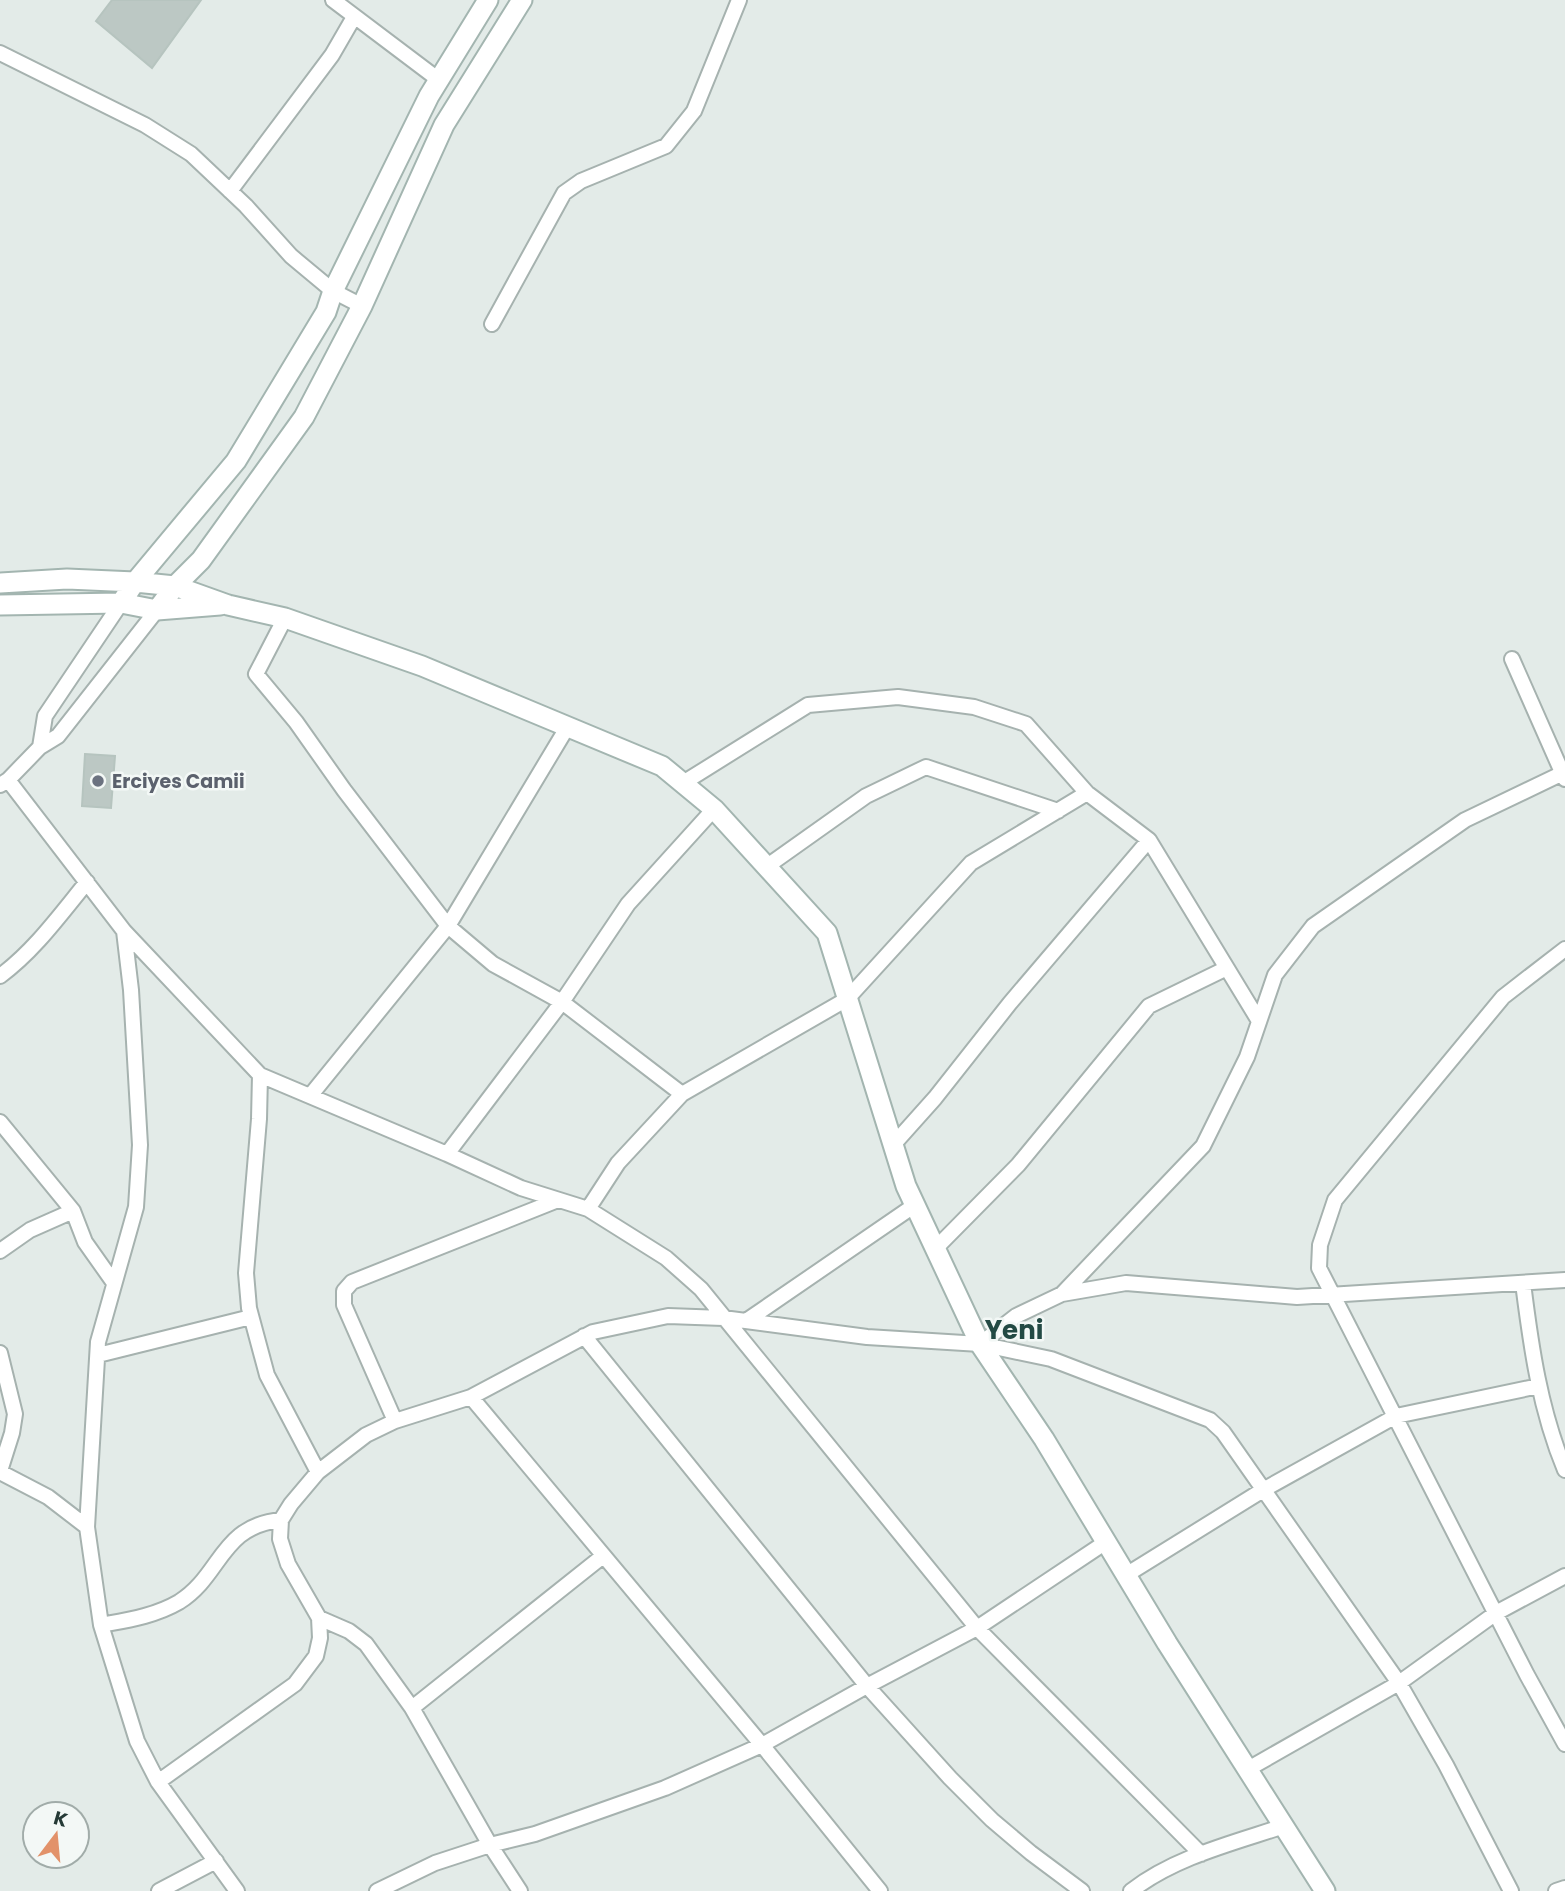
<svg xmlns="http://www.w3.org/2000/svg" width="1565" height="1891" viewBox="0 0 1565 1891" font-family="Poppins,sans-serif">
<rect width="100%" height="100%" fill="#e3ebe8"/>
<path fill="#bcc8c4" stroke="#b6c4bf" stroke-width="2" d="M112 0H201L152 68 96 21Z
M85 754 115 756 111 808 82 806Z"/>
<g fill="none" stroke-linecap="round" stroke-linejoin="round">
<defs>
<path id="street" d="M333 0 439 80
M0 53 145 125 191 154 246 206 291 256 333 291 362 306
M230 191 332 55 354 17
M492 324 564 193 581 181 666 146 694 111 739 0
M285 618 256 674 296 722 344 790 448 926 493 964 562 1002 682 1094
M1512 659 1565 779
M40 747 45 716 121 603
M8 780 124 931 131 990 140 1145 136 1207 98 1342 87 1527 101 1625 137 1741 158 1782 237 1891
M683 783 808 705 898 697 974 707 1026 724 1087 793 1149 840 1259 1021
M0 785 8 780 40 747 58 736 157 610
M766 867 866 796 926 767 1058 811
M124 931 260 1075 447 1154 521 1188 588 1209 666 1258 701 1289 977 1628 1201 1854
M1565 949 1503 997 1335 1200 1320 1245 1319 1268 1527 1675 1565 1744
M0 976C34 951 60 915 87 882
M260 1075 259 1119 246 1273 249 1308 267 1375 318 1472
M310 1096 448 926 568 726
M0 1122 73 1211 85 1242 114 1283
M893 1145 935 1098 1010 1003 1149 840
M447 1154 562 1002 628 904 714 809
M588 1209 618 1163 682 1094 847 999 971 863 1087 793
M935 1249 1018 1165 1149 1006 1227 968
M0 1251 30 1230 73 1211
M1523 1283C1531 1347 1540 1410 1565 1470
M1062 1294 1203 1146 1247 1057 1275 975 1313 926 1465 820 1565 772
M746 1321 915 1205
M584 1336 867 1686 950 1778 992 1820 1031 1853 1082 1891
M980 1344 1016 1316 1062 1294 1126 1283 1297 1297 1565 1280
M0 1353 15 1414 12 1433 0 1471
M98 1355 251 1317
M471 1397 762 1745 880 1891
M395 1421 344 1305V1291L352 1282 558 1200
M0 1472 48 1497 87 1527
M1126 1575 1263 1490 1396 1416 1539 1386
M319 1618 349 1631 366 1644 412 1708 490 1845 520 1891
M101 1625C128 1620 155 1616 179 1602 222 1575 220 1526 281 1520
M412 1708 603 1556
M1248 1769 1399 1683 1496 1613 1565 1576
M158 1782 295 1684 316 1656 320 1638 319 1618 288 1564 280 1539 281 1520 291 1504 318 1472 366 1435 395 1421 471 1397 593 1332 668 1316 723 1318 867 1337 980 1344 1051 1359 1210 1420 1223 1432 1399 1683 1446 1765 1511 1891
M159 1891 216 1861
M377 1891 435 1863 490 1845 535 1834 665 1788 762 1745 867 1686 977 1628 1106 1542
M1131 1891C1175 1857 1233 1843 1284 1826
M1556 1891 1565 1888"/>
<path id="secondary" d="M0 583 67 579 135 582 175 586 228 605 285 618 422 666 662 766 714 809 827 933 906 1186 980 1344 1044 1439 1167 1643 1325 1891
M121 603 135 582 236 461 326 312 333 291 429 96 488 0
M0 605 121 603 157 610 220 605
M157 610 175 586 201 560 304 417 362 306 444 125 522 0"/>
</defs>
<use href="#street" stroke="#a6b2af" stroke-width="18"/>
<use href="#secondary" stroke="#a3b5b0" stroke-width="23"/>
<use href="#street" stroke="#fff" stroke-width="14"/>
<use href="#secondary" stroke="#fff" stroke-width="19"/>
</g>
<circle fill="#6b7280" stroke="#f3f8f6" stroke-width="2.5" cx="98" cy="781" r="7"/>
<g text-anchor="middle" stroke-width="5" stroke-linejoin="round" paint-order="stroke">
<g font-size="19" font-weight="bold" fill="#5b616d" stroke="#f3f8f6" text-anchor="start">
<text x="112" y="788">Erciyes Camii</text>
</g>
<g font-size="26" font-weight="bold" fill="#234a44" stroke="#f3f8f6">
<text x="1014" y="1339">Yeni</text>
</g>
</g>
<g transform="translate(56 1835) rotate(16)"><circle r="33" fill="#f3f8f6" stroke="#a1aca9" stroke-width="2"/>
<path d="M0-5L12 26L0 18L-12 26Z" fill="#e2926a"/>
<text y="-10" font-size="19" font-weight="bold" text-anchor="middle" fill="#253a36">K</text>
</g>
</svg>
